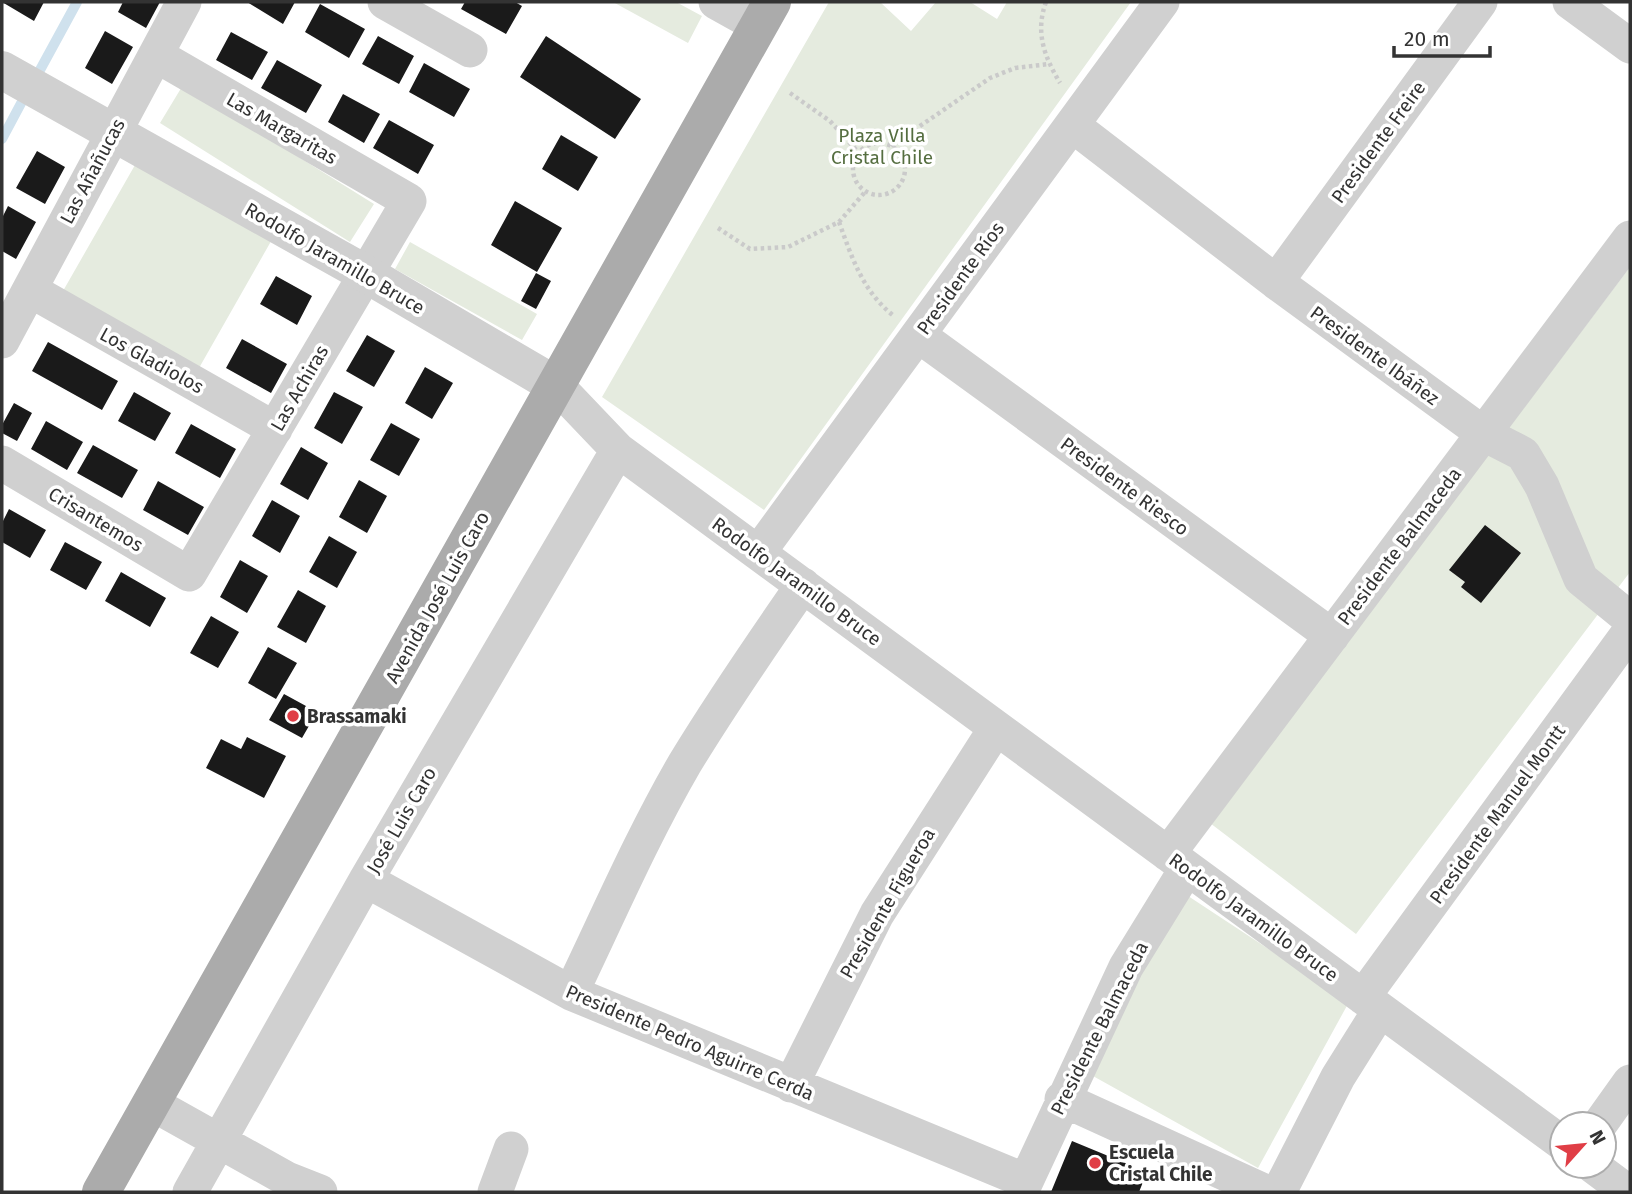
<svg xmlns="http://www.w3.org/2000/svg" width="1632" height="1194" viewBox="0 0 1632 1194" font-family="'Fira Sans',sans-serif">
<rect width="100%" height="100%" fill="#fff"/>
<path fill="#e5ebdf" d="M613 2H676L702 16 688 43Z
M829 2H880L911 31 936 2H970L997 19 1007 2H1131L764 510 602 397Z
M183 85 374 204 350 242 160 123Z
M139 158 274 236 199 368 63 291Z
M410 242 537 314 522 340 395 269Z
M1630 267V572L1356 934 1210 823Z
M1182 892 1349 1002 1258 1168 1084 1071Z"/>
<g fill="none" stroke-linecap="round" stroke-linejoin="round">
<path stroke="#cfe1ed" stroke-width="10" d="M34 81 77 2
M2 139 26 94"/>
</g>
<path fill="#1a1a1a" d="M2 2H44L34 21Z
M123 2H160L146 28 118 12Z
M247 2H295L283 24Z
M465 2H515L522 6 506 34 461 9Z
M320 4 365 29 349 58 305 32Z
M105 31 133 47 112 84 85 68Z
M231 32 268 52 252 80 216 60Z
M378 36 414 56 399 84 362 64Z
M546 36 641 99 615 139 520 77Z
M277 60 322 85 306 113 261 88Z
M424 63 470 89 454 117 409 92Z
M343 94 380 114 364 143 328 122Z
M389 120 434 145 418 174 373 148Z
M561 135 598 157 578 191 542 169Z
M37 151 65 167 45 204 16 188Z
M515 201 562 228 537 272 491 245Z
M8 206 36 222 16 259 2 251V218Z
M536 273 551 281 536 309 521 301Z
M276 276 312 296 297 325 260 304Z
M367 335 395 351 374 387 346 371Z
M242 339 287 364 271 393 226 368Z
M48 342 118 381 102 410 32 371Z
M425 367 453 383 432 419 405 403Z
M134 392 171 413 155 441 118 421Z
M334 392 363 407 342 444 314 428Z
M14 403 32 413 17 441 2 433V425Z
M46 421 83 442 67 470 31 449Z
M391 423 420 439 399 476 370 460Z
M191 424 236 449 220 478 175 453Z
M93 445 138 470 122 498 77 473Z
M301 447 328 463 308 500 280 484Z
M359 480 387 496 367 533 339 517Z
M158 481 204 507 188 535 143 510Z
M272 500 300 516 280 553 252 536Z
M9 509 46 530 30 558 2 542V523Z
M1485 525 1521 553 1481 603 1461 587 1465 582 1449 570Z
M329 536 357 552 337 588 309 572Z
M65 542 102 562 86 590 50 570Z
M240 560 268 576 247 613 220 597Z
M121 572 166 598 150 627 105 601Z
M298 590 326 606 306 643 277 627Z
M211 616 239 632 218 668 190 653Z
M268 647 297 663 276 699 248 683Z
M284 694 317 712 302 738 269 720Z
M247 737 286 756 264 798 206 768 221 739 241 749Z
M1072 1141 1147 1172 1139 1192H1051Z"/>
<g fill="none" stroke-linecap="round" stroke-linejoin="round">
<path stroke="#cacaca" stroke-width="4.5" stroke-dasharray="3.5 3.5" stroke-linecap="butt" d="M1046 2C1035 32 1044 56 1060 83
M790 93 830 121 859 153
M853 169a26 26 0 1 1 52 0a26 26 0 1 1-52 0Z
M891 146 990 78 1015 68 1049 64
M839 222C852 258 863 292 894 316
M718 228 750 249 788 247 839 222 865 192"/>
<path stroke="#d0d0d0" stroke-width="35" d="M385 2 470 50
M716 2 759 26
M1570 2 1630 46
M1072 125 1276 282 1484 434 1523 454 1542 486 1581 579 1630 619
M1276 282 1480 2
M30 290 275 429
M918 335 1332 636
M2 341 184 2
M557 386 618 450 1562 1143
M2 463 189 574 409 201 156 55
M758 553 1162 2
M1168 854 1630 238
M366 880 571 993 1026 1181
M571 993C608 916 642 837 685 763 722 702 762 644 803 585
M1363 997 1630 631
M791 1085 877 914 996 728
M1062 1099 1266 1192
M151 1103 287 1179 320 1192
M1600 1124 1630 1082
M1593 1166 1628 1192
M190 1192 366 880 618 450
M495 1192 511 1149
M1021 1192 1126 967 1187 868
M1279 1192 1338 1077 1380 1010"/>
<path stroke="#d0d0d0" stroke-width="38" d="M2 70 366 274 557 386"/>
<path stroke="#ababab" stroke-width="38" d="M101 1192 772 2"/>
</g>
<g fill="#e03e46" stroke="#fff" stroke-width="2.5">
<circle cx="293" cy="716" r="7"/>
<circle cx="1095" cy="1163" r="7"/>
</g>
<g text-anchor="middle" stroke-width="7" stroke-linejoin="round" paint-order="stroke">
<g font-size="19" fill="#333" stroke="#fff">
<text transform="translate(282 128) rotate(30)" y="7">Las Margaritas</text>
<text transform="translate(1378 142) rotate(-54)" y="7">Presidente Freire</text>
<text transform="translate(92 171) rotate(-62)" y="7">Las Añañucas</text>
<text transform="translate(335 258) rotate(30)" y="7">Rodolfo Jaramillo Bruce</text>
<text transform="translate(960 278) rotate(-54)" y="7">Presidente Ríos</text>
<text transform="translate(1375 355) rotate(36)" y="7">Presidente Ibáñez</text>
<text transform="translate(152 360) rotate(29)" y="7">Los Gladiolos</text>
<text transform="translate(299 388) rotate(-60)" y="7">Las Achiras</text>
<text transform="translate(1125 486) rotate(36)" y="7">Presidente Riesco</text>
<text transform="translate(96 519) rotate(31)" y="7">Crisantemos</text>
<text transform="translate(1399 546) rotate(-53)" y="7">Presidente Balmaceda</text>
<text transform="translate(797 581) rotate(36)" y="7">Rodolfo Jaramillo Bruce</text>
<text transform="translate(437 597) rotate(-61)" y="7">Avenida José Luis Caro</text>
<text transform="translate(1497 814) rotate(-54)" y="7">Presidente Manuel Montt</text>
<text transform="translate(401 820) rotate(-60)" y="7">José Luis Caro</text>
<text transform="translate(887 903) rotate(-60)" y="7">Presidente Figueroa</text>
<text transform="translate(1254 917) rotate(36)" y="7">Rodolfo Jaramillo Bruce</text>
<text transform="translate(1099 1028) rotate(-63)" y="7">Presidente Balmaceda</text>
<text transform="translate(690 1042) rotate(23)" y="7">Presidente Pedro Aguirre Cerda</text>
</g>
<g font-size="19" fill="#556e40" stroke="#fff">
<text x="882" y="142">Plaza Villa<tspan x="882" dy="22">Cristal Chile</tspan></text>
</g>
<g font-size="19" font-weight="bold" fill="#333" stroke="#fff" text-anchor="start">
<text x="307" y="723">Brassamaki</text>
<text x="1109" y="1159">Escuela<tspan x="1109" dy="22">Cristal Chile</tspan></text>
</g>
</g>
<rect width="1632" height="1194" fill="none" stroke="#333333" stroke-width="7"/>
<g transform="translate(1583 1145) rotate(63)"><circle r="33" fill="#ffffff" stroke="#adadad" stroke-width="2"/>
<path d="M0-5L12 26L0 18L-12 26Z" fill="#e03e46"/>
<text y="-10" font-size="19" font-weight="bold" text-anchor="middle" fill="#333333">N</text>
</g>
<path d="M1394 46v10h96v-10" fill="none" stroke="#333333" stroke-width="3.5"/>
<text x="1404" y="46" font-size="21" fill="#333333" stroke="#ffffff" stroke-width="5" paint-order="stroke">20 m</text>
</svg>
